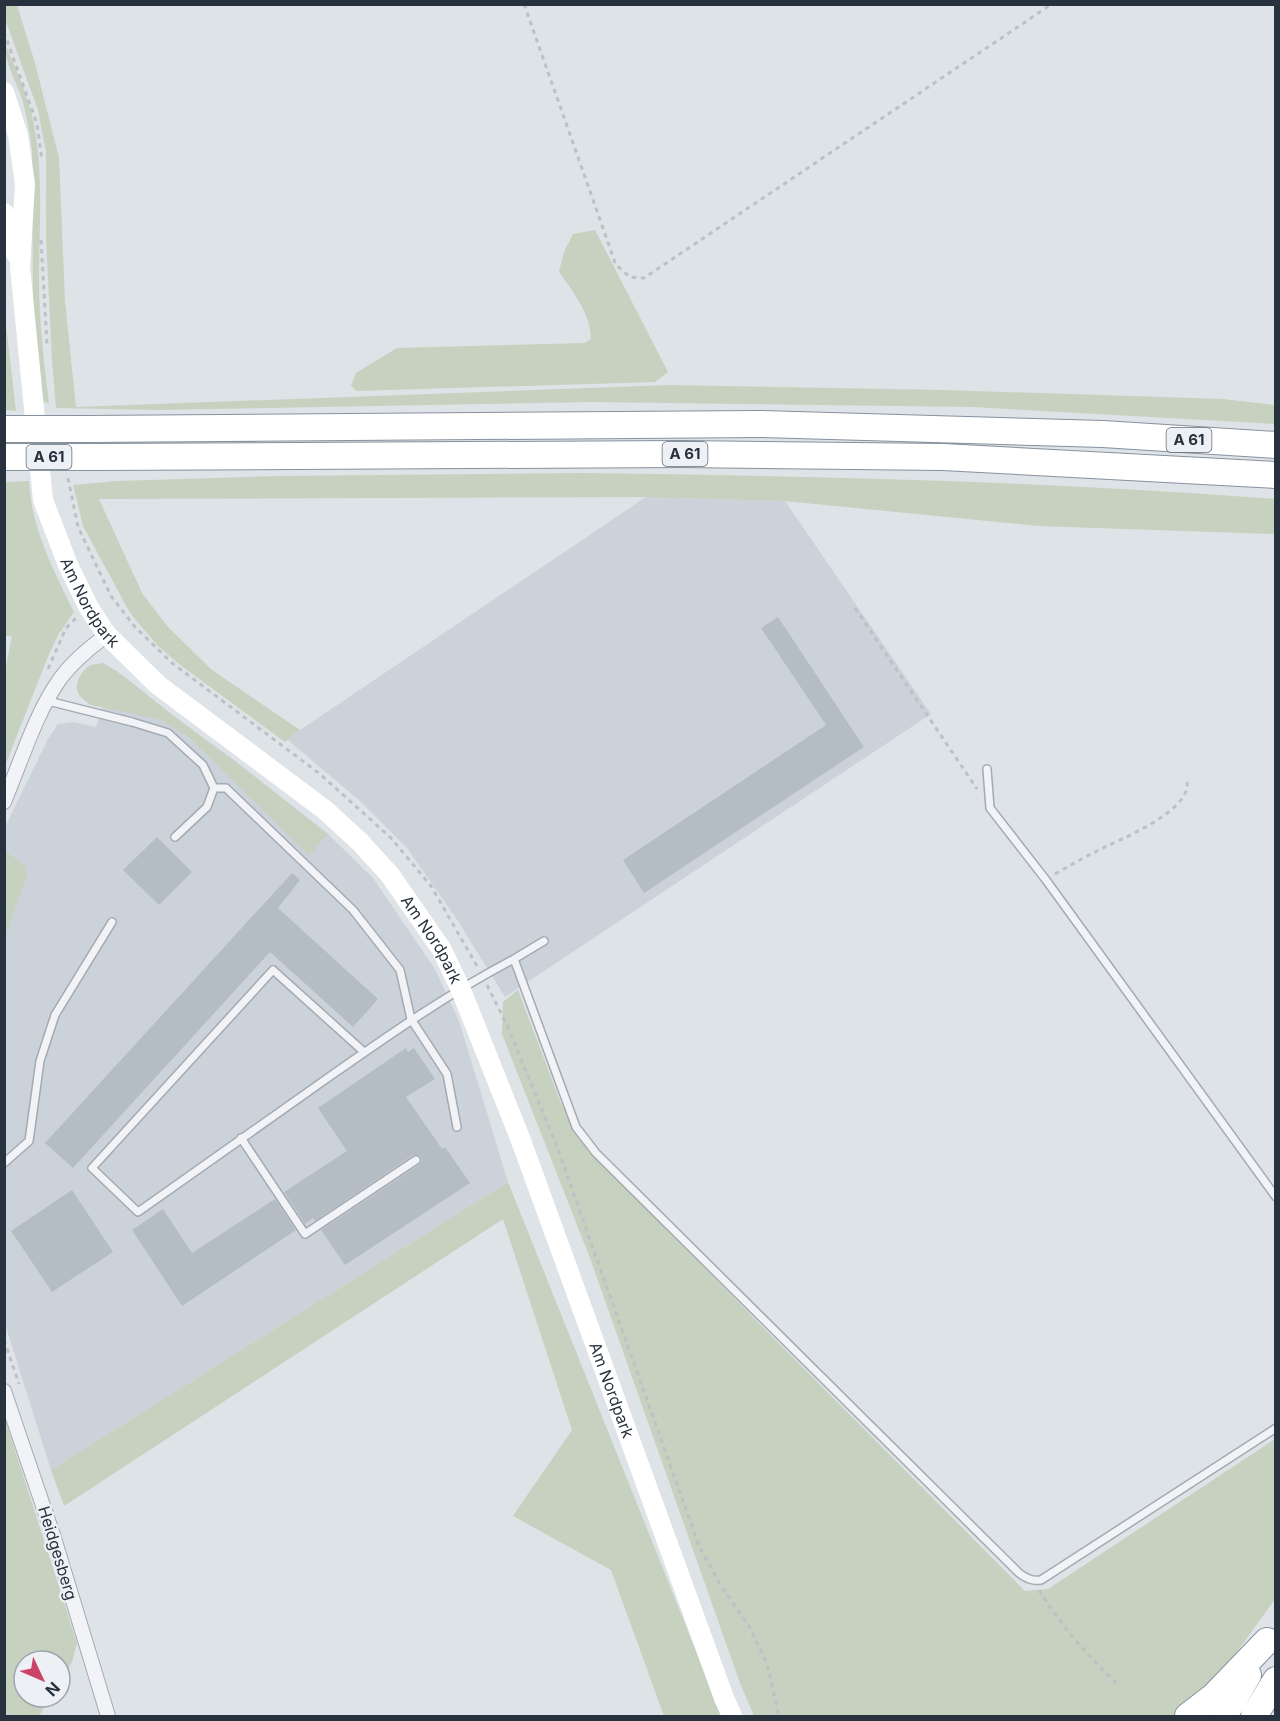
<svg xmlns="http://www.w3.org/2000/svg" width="1280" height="1721" viewBox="0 0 1280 1721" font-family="Inter,sans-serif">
<rect width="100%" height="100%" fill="#dee3e7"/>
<path fill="#ccd2d9" d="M646 497 785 501 931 714 505 997 458 921 407 848 361 802 288 740 300 730Z
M115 670 183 723 237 762 328 834 373 878 435 969 459 1021 508 1182 51 1470 5 1324 4 829 48 739 58 724 74 722 96 727Z"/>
<path fill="#c6d1bf" d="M4 5H17L35 63 59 158 65 301 76 407 669 385 943 390 1223 399 1275 405V424L973 407 592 402 158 410 56 408 52 359 46 238V152L38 110 5 19Z
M4 41C17 72 32 103 36 137 43 184 39 232 39 279 39 321 44 362 49 403L43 402 33 306 32 151C30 133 27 116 22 99 15 78 5 64 4 41Z
M595 230 668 372 655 382 356 391 351 385 356 373 397 348 585 343 591 339C591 315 573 291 559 272L564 252 573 234Z
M4 316H5L16 411 5 410Z
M584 473C815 476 1045 481 1275 499V534L1038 526 785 501 646 497 99 499 142 593 168 627 212 670 300 730 285 742 179 664 157 645 130 613 83 526 73 485 117 481 280 476Z
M29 481C31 527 54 572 74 612L58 635 47 659 5 766V671L12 636H4L5 482Z
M103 663C127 676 148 697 170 713 223 753 276 793 328 834L309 856 190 738 158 719 91 705C80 698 73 691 79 678 81 674 84 669 89 666 92 664 99 664 103 663Z
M5 851 26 866 27 876 5 936Z
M518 990 560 1101 569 1119 589 1152 1025 1591 1048 1589 1275 1439V1599L1221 1674 1185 1709 1173 1716H754L740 1683 590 1258 502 1034 503 1002Z
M508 1182 712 1691 724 1716H664L611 1570 513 1516 572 1430 503 1219 64 1506 51 1470Z
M4 1416 77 1643 72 1662 60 1682V1661H24V1697H51L39 1716H5Z"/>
<path fill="#b5bdc4" d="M778 617 864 747 644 893 623 860 826 725 761 628Z
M157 837 192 872 159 905 123 870Z
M292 873 300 880 278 908 378 999 353 1027 270 952 73 1168 45 1143Z
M406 1048 408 1052 414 1048 435 1079 406 1097 442 1149 445 1147 470 1183 345 1265 321 1230 419 1165 422 1160 420 1156 413 1155 315 1221 313 1218 305 1224 284 1192 347 1151 318 1108Z
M72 1190 113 1252 52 1292 11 1231Z
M275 1199 296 1230 182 1306 132 1230 163 1209 192 1253Z"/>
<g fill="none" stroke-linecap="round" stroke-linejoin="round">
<defs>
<path id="lane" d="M48 701 132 722 168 733 203 765 214 788 207 807 175 837
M987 769 990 808 1046 880 1276 1197
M214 788H226L353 910 400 970 411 1019 447 1074 457 1127
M514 959 544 941
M364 1052 273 970 92 1168 138 1212C201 1167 265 1122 329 1077 389 1035 449 993 514 959L576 1127 596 1153 1019 1573C1027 1579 1032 1581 1041 1580L1276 1428
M241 1138 305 1234 416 1160
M4 1163 29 1141 40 1061 55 1015 112 922"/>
<path id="street" d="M4 802C20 764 36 712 60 679 73 661 89 648 107 635
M4 1391 54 1538 108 1716"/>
<path id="highway" d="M88 429 760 424 1103 434 1276 445
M94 457 681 454 943 457 1276 475
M1188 1716 1214 1696 1267 1641
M1224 1716 1248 1675
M1254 1716 1276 1680"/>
</defs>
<use href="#lane" stroke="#a4aab1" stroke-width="10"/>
<use href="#street" stroke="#a4aab1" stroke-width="16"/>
<use href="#highway" stroke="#86929e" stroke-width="28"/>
<path stroke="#bdc1c6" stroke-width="3" stroke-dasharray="4.5 4.5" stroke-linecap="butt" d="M524 4 616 265 630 277 644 278 1052 4
M4 32 37 124 42 161
M41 240 47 344
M68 478 78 527 111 596 135 627 172 663 320 774 391 838 431 886 477 966
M855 608 977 789
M48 669 66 628 76 618
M1055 874C1069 866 1083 858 1097 851 1118 840 1191 812 1187 782
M487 985 507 1025 556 1144 699 1546 721 1586 749 1626 767 1664 779 1716
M4 1340 19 1384
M1039 1590C1060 1625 1087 1654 1116 1683"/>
<use href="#lane" stroke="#f1f3f6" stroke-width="7"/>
<use href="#street" stroke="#f1f3f6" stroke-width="14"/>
<g stroke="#fff" stroke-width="20">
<path id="s1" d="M4 92 18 135 25 184 20 267 43 500 68 565 89 608 107 635 158 685 325 810 360 842 390 875 442 950 461 990 520 1138 724 1698 732 1716"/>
<path d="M4 213 16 254"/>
</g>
<use href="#highway" stroke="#fff" stroke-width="26"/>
<defs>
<path id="highway-bridge" d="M4 429H88
M4 457H94"/>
</defs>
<use href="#highway-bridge" stroke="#86929e" stroke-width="28" stroke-linecap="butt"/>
<use href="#highway-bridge" stroke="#fff" stroke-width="26"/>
</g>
<g text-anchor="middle" stroke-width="4.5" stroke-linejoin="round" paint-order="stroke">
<g fill="#edf1f5" stroke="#636b75" stroke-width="1.5">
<rect x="1166.5" y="428" width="45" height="24" rx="4.5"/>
<rect x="662.5" y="442" width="45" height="24" rx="4.5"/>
<rect x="26.5" y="445" width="45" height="24" rx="4.5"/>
</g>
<g font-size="15" font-weight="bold" fill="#28323e">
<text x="1189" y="445">A 61</text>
<text x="685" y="459">A 61</text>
<text x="49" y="462">A 61</text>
</g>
<g font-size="16" fill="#28323e" stroke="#edf1f5">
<text dy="6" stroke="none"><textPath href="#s1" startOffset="525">Am Nordpark</textPath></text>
<text dy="6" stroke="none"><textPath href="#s1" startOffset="1011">Am Nordpark</textPath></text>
<text dy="6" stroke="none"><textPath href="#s1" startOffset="1497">Am Nordpark</textPath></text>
<text transform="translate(58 1553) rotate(73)" y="6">Heidgesberg</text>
</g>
</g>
<rect width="1280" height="1721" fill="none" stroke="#28323e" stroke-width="12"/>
<g transform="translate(42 1679) rotate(134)"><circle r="28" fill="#edf1f5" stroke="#9ea5ac" stroke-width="1.5"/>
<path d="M0-4.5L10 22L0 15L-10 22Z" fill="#cb4468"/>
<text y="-9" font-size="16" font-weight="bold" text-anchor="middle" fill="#28323e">N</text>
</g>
</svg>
